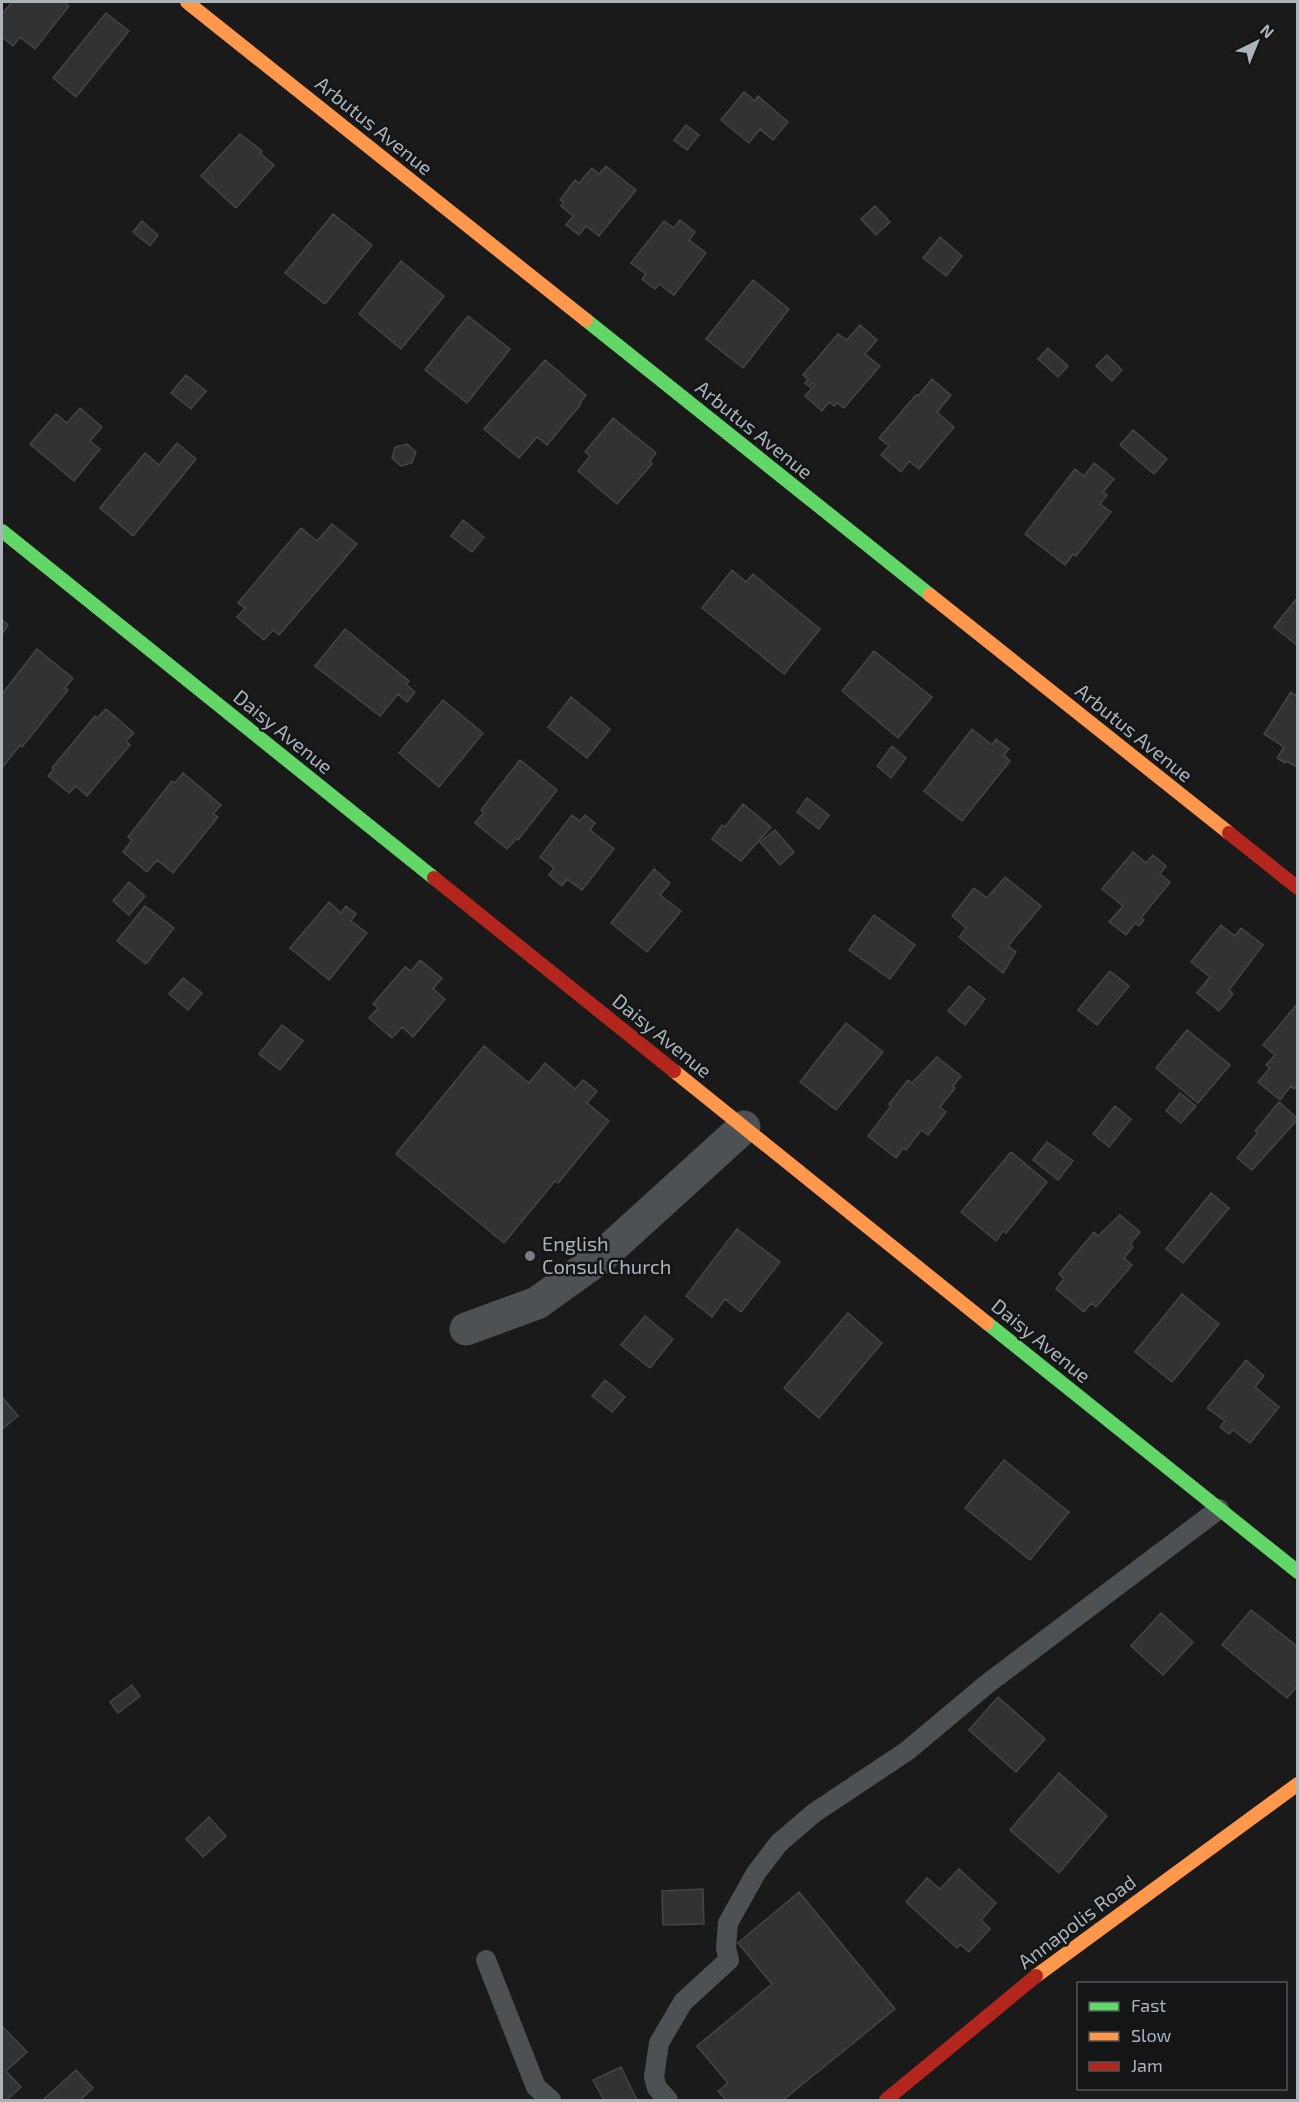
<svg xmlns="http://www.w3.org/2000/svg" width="1299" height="2102" viewBox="0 0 1299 2102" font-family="'Exo 2',sans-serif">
<rect width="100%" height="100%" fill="#1a1a1a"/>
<path fill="#323232" stroke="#434546" stroke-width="1.5" d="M12 2H68L66 4 69 6 35 49 20 37 13 46 2 37V14Z
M106 13 129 31 76 97 53 78Z
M744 92 755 101 758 96 788 122 773 140 760 129 749 143 721 120Z
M686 125 699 135 687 150 674 140Z
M240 134 262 151 260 153 274 165 236 208 201 176Z
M606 166 636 190 599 236 586 226 579 235 566 225 573 216 561 206 564 202 560 200 575 180 579 183 592 168 599 174Z
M875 206 890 222 876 235 861 219Z
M333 214 372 245 325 304 285 273Z
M680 220 695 232 689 240 706 253 674 295 659 284 655 289 642 279 646 274 631 263 664 221 674 228Z
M142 221 158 235 150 246 133 232Z
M940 237 962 256 946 276 923 258Z
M401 261 444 296 401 349 359 314Z
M753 280 789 309 743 368 706 339Z
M468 316 510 349 467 403 425 370Z
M860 325 877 340 865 354 880 366 844 408 837 403 834 406 829 402 822 411 805 396 815 385 812 383 810 387 805 383 808 379 803 375 838 334 847 340Z
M1048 348 1068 366 1058 377 1038 359Z
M1107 355 1122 370 1112 381 1096 366Z
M545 360 586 395 580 403 581 404 547 445 537 437 519 458 484 429Z
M186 375 206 391 191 409 171 393Z
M932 379 951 395 937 412 954 427 919 469 909 461 901 472 881 455 889 446 879 438 916 395 918 396Z
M80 408 102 427 90 441 100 449 74 481 30 444 56 414 67 423Z
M613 418 656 453 650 461 652 464 617 504 578 471 590 456 585 452Z
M1133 430 1167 459 1154 474 1120 445Z
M177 443 196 459 133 536 100 508 145 453 159 465Z
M407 444 416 452 412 463 401 466 392 458 395 447Z
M1094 463 1114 479 1103 492 1107 495 1100 504 1111 512 1076 556 1073 554 1065 565 1025 534 1075 469 1084 476Z
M463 520 484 537 472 552 451 536Z
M332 524 357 544 279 635 273 630 264 640 237 617 245 608 238 603 301 528 317 541Z
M732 570 746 582 753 574 820 629 784 674 702 608Z
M1298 597V646L1274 627Z
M2 620 8 625 2 634Z
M345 629 409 681 406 684 415 692 407 702 398 694 380 716 315 666Z
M37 649 73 678 65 688 68 690 22 747 20 745 2 768V694Z
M874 651 932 697 898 738 842 691Z
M1291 692 1298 697V768L1286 761 1285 763 1277 758 1284 747 1264 734Z
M571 697 610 729 587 758 548 727Z
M443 700 483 733 439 787 399 753Z
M106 709 134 733 126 741 130 745 87 796 76 786 69 793 48 776 54 769 52 768 95 716 97 718Z
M972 729 992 745 996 739 1009 749 1004 755 1010 761 962 821 924 791Z
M892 746 906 758 891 778 877 766Z
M520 760 557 790 518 840 516 839 507 849 475 823 484 812 481 810Z
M183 773 221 805 213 814 218 817 173 873 157 860 147 872 123 852 132 840 128 837 172 781 175 783Z
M807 798 829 815 819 829 797 812Z
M743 804 771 827 741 861 712 839 722 825 725 827Z
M572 815 580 821 585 815 595 823 590 830 614 849 582 890 567 879 562 886 549 875 554 868 540 857Z
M775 830 794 852 780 865 760 842Z
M1133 852 1146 863 1153 855 1166 866 1160 874 1170 882 1141 918 1144 920 1139 926 1135 923 1126 935 1109 922 1123 906 1102 889Z
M654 869 670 883 660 895 681 911 647 952 611 923Z
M1005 877 1041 906 1008 946 1016 952 1003 973 959 937 966 928 952 916 974 888 987 898Z
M129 882 145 896 129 915 113 901Z
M329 902 341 913 346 906 356 914 351 921 367 933 329 980 290 948Z
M145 906 174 928 146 964 117 941Z
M874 915 915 945 890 979 849 950Z
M1221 925 1235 936 1241 928 1263 945 1229 990 1233 994 1219 1011 1197 993 1210 977 1191 962Z
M420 960 442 978 433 989 445 999 413 1037 402 1027 392 1038 369 1018 378 1008 373 1004 405 967 411 971Z
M1110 971 1129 986 1097 1025 1078 1010Z
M183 978 202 993 188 1010 169 994Z
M969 986 985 999 965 1025 948 1011Z
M1298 1003V1085L1294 1089 1291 1086 1280 1100 1258 1082 1270 1068 1266 1065 1275 1055 1263 1045Z
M846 1023 883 1052 836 1110 800 1082Z
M282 1025 303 1041 280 1070 259 1054Z
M1187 1030 1230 1065 1198 1103 1156 1068Z
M484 1046 529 1083 545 1063 575 1089 583 1080 597 1091 587 1103 609 1121 558 1183 555 1181 504 1243 396 1154Z
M937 1057 961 1076 953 1086 955 1088 940 1107 946 1112 928 1135 921 1130 906 1150 903 1148 896 1158 868 1136 891 1106 889 1104 908 1080 912 1083Z
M1180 1093 1196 1106 1181 1123 1166 1111Z
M1279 1102 1298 1119 1252 1170 1237 1158 1258 1133 1255 1131Z
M1115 1106 1131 1119 1109 1147 1093 1134Z
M1047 1142 1073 1161 1058 1180 1033 1160Z
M1011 1152 1047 1182 1006 1233 1003 1231 996 1241 961 1212Z
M1211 1193 1229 1208 1183 1263 1166 1249Z
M1120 1215 1140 1232 1130 1244 1133 1247 1124 1258 1132 1265 1096 1307 1091 1303 1084 1312 1056 1289 1064 1279 1059 1274 1094 1232 1098 1236Z
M737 1229 780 1262 741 1312 725 1299 712 1317 686 1296Z
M1182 1294 1219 1324 1172 1382 1135 1352Z
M848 1313 882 1343 819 1418 784 1388Z
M645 1316 673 1339 650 1368 621 1345Z
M1246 1360 1264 1376 1255 1387 1279 1407 1250 1443 1233 1430 1229 1434 1220 1427 1225 1421 1207 1408Z
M605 1380 625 1397 612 1412 592 1396Z
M2 1397 18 1416 2 1429Z
M1004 1460 1069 1512 1030 1560 965 1508Z
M1251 1610 1298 1647V1685L1287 1698 1222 1645Z
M1161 1613 1193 1642 1163 1675 1131 1646Z
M132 1685 140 1696 118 1713 110 1702Z
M998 1697 1045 1739 1016 1772 969 1730Z
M1059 1773 1107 1816 1059 1873 1010 1830Z
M209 1817 226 1836 203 1857 186 1839Z
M959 1869 996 1903 981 1920 990 1929 969 1952 960 1944 957 1948 906 1902 927 1878 940 1889Z
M703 1889 704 1924 663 1925 662 1891Z
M799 1892 895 2009 783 2100H726L718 2091 728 2083 697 2046 772 1984 738 1943Z
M2 2026 27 2052 6 2071 21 2087 7 2100H2Z
M621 2067 637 2100H604L593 2080Z
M76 2070 93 2088 80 2100H46L44 2099Z"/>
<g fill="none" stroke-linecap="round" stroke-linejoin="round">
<path stroke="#4e5153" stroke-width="20" d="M486 1960 536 2087 551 2100
M668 2100 657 2088 654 2077 659 2043 683 2002 729 1960 726 1948 728 1923 756 1873 779 1843 814 1813 907 1751 987 1684 1219 1509"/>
<path stroke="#4e5153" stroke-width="33" d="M466 1329 537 1303 601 1257 744 1127"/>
<path stroke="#63d668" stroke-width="14" d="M586 320 930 595
M2 531 434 878
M987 1323 1298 1572"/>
<path stroke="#ff974d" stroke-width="14" d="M187 2 586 320
M930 595 1229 833
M674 1071 987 1323
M1036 1976 1298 1784"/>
<path stroke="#b3261e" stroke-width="14" d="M1229 833 1298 888
M434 878 674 1071
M886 2100 1036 1976"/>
</g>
<circle fill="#787d83" stroke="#141517" stroke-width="2" cx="530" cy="1256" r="6"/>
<g text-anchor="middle" stroke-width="5" stroke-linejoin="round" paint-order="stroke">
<g font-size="20" fill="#abb3bb" stroke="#141517">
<text transform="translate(374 126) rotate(39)" y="7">Arbutus Avenue</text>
<text transform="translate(754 430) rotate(39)" y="7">Arbutus Avenue</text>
<text transform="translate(283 732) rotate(39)" y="7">Daisy Avenue</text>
<text transform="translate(1134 733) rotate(39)" y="7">Arbutus Avenue</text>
<text transform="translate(662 1036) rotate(39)" y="7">Daisy Avenue</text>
<text transform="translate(1041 1341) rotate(39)" y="7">Daisy Avenue</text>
<text transform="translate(1077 1922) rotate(-37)" y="7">Annapolis Road</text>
</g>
<g font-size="20" fill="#abb3bb" stroke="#141517" text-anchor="start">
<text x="542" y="1251">English<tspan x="542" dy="23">Consul Church</tspan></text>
</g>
</g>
<rect width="1299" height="2102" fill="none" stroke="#abb3bb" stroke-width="6"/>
<rect x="1077" y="1982" width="210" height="108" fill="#141517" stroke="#505459" stroke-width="1.5"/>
<rect x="1089" y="2002" width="30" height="9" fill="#63d668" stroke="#505459" stroke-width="1.5"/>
<text x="1131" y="2012" font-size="18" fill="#abb3bb">Fast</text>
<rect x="1089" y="2032" width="30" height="9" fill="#ff974d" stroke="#505459" stroke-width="1.5"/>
<text x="1131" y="2042" font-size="18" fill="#abb3bb">Slow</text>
<rect x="1089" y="2062" width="30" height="9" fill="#b3261e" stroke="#505459" stroke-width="1.5"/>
<text x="1131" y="2072" font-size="18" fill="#abb3bb">Jam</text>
<g transform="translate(1257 42) rotate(43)" stroke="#141517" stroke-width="4.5" paint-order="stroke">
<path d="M0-4.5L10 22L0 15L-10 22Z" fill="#abb3bb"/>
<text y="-9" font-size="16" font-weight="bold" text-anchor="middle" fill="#abb3bb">N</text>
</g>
</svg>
